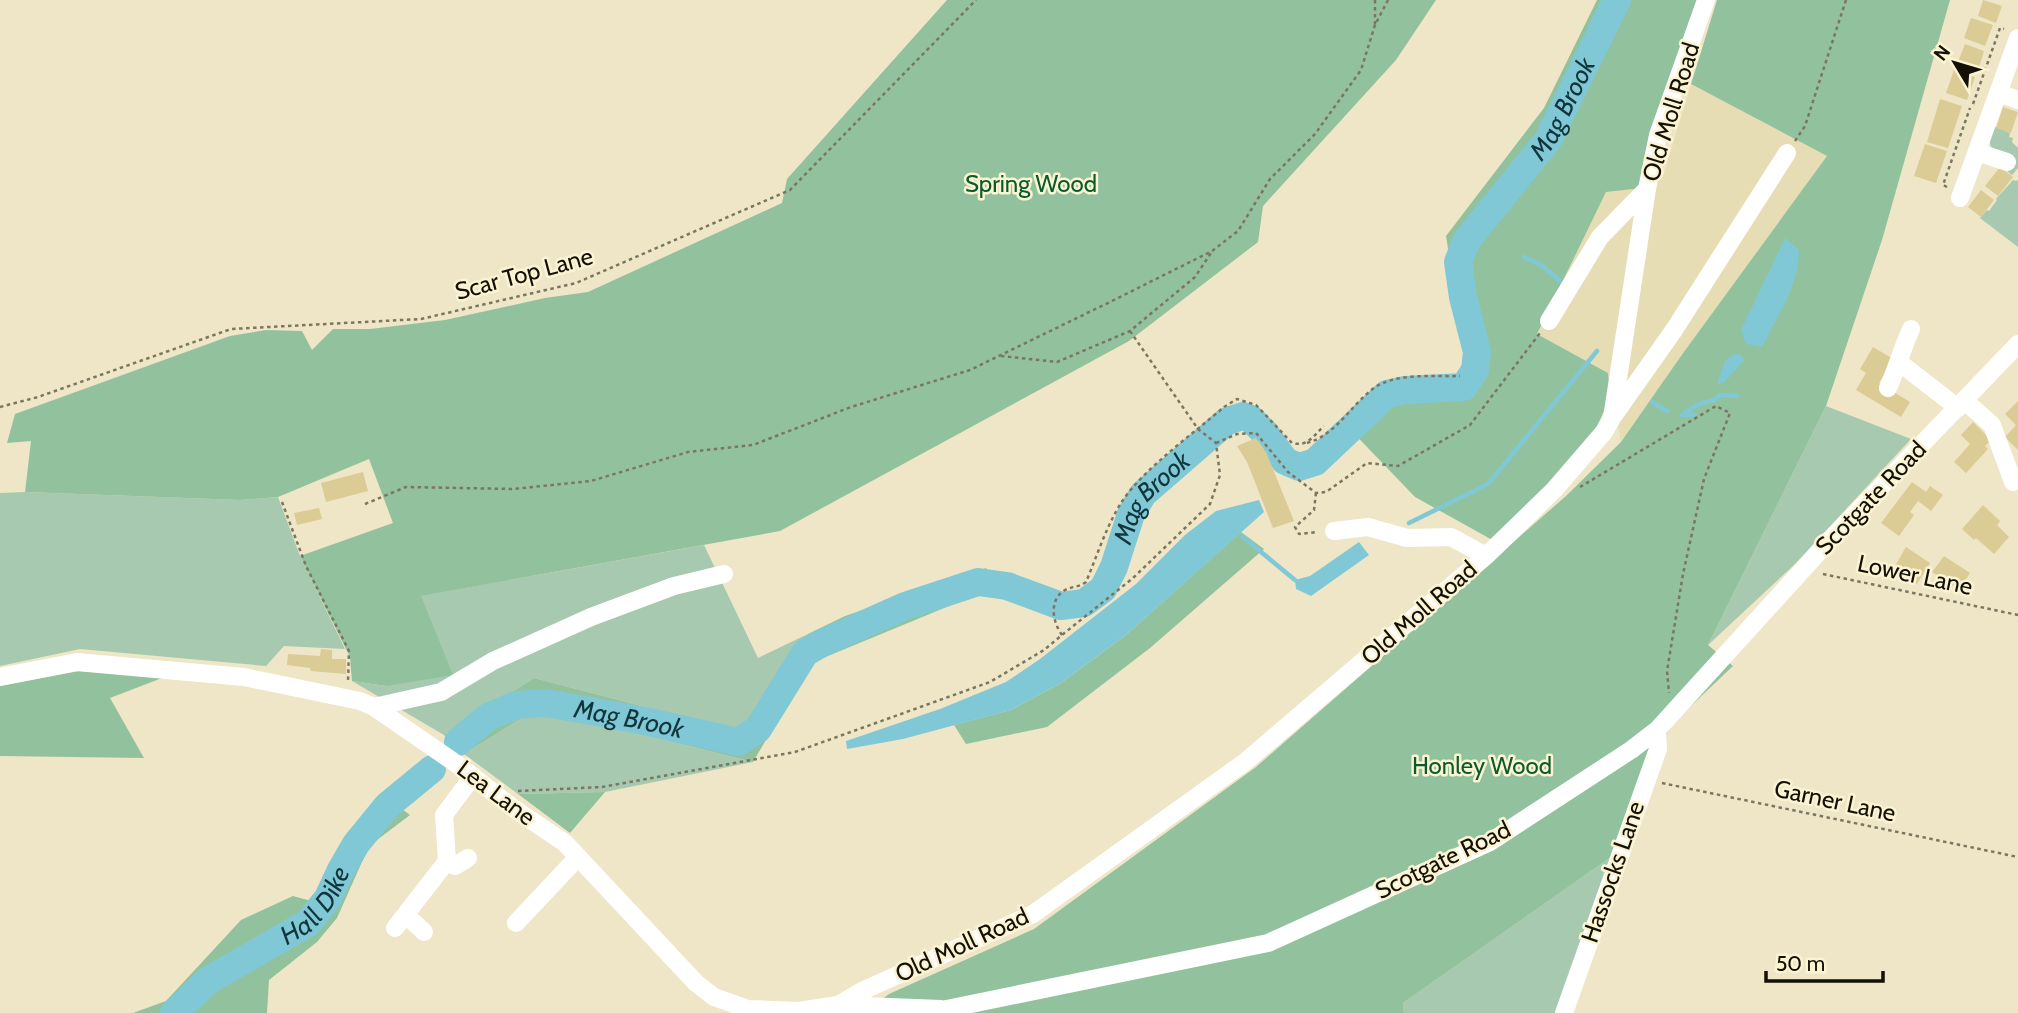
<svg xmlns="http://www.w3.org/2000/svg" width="2018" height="1013" viewBox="0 0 2018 1013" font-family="Cabin,sans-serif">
<rect width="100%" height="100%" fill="#eee6c6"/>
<path fill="#e7ddb5" d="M1691 84 1827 156 1681 356 1621 442 1608 373 1537 334 1606 192 1643 188 1664 173Z"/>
<path fill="#a7c9af" d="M1994 126 2010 133 2009 137 2013 138 2012 142 2018 148V168L2012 175C2003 168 1988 150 1990 138 1990 134 1992 130 1994 126Z
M2013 180 2016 181 2018 180V247L1980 218 1987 210 1989 211 1997 200 1996 199Z
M1826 406 1911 439 1795 564 1708 645Z
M25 492 240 500 278 497 300 556 345 649 284 646 266 666 80 649 0 666V493Z
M704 545 758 658 808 634 738 731 534 678 444 735 352 681 386 686 420 596Z
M538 708 753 762 605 792 518 794 464 754Z
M1611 857 1559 1013H1404L1403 1003Z"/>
<path fill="#91c29d" d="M947 0H1436L1396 60 1263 206 1258 242 1129 341 780 531 421 596 453 675 386 686 352 681 350 657 300 556 393 523 369 459 278 497 240 500 25 492 31 441 7 443 15 414 230 336 266 330 302 331 312 350 333 329H370L445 320 545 298 588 292 782 203 787 179Z
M1597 0H1698L1643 188 1606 192 1537 334 1608 373C1609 380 1610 388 1609 395 1594 455 1537 499 1496 542L1415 497 1344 423 1381 390 1401 384 1462 379 1468 371 1446 236 1544 108Z
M1717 0H1950L1882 240 1826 406 1708 645 1733 666 1676 720 1641 770 1611 857 1403 1003 1404 1013H864L889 994 1034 929 1256 767 1566 496 1621 442 1681 356 1827 156 1691 84Z
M1241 532 1264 549 1150 648 1047 727 966 744 954 725 1011 710 1061 683 1126 635Z
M986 568 995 587 811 663 753 762 538 708 464 754 444 735 534 678 738 731 808 634 845 616Z
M79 671 162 678 110 698 144 758 0 756V686Z
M605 792 570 833 518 794Z
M384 796 410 815 369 846 337 918 317 942 269 980 267 1013H133L166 1001 241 920 293 896 315 902 352 835Z"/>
<path fill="#80c8d5" d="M1785 238 1799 250C1800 284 1776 318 1762 347L1746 344 1741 330Z
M1735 353 1741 355 1744 360 1725 382 1717 384 1725 361Z
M1259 500 1264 512 1126 635 1061 683 1011 710 903 739 847 749 846 741 940 709 1006 682 1040 659 1136 584 1185 535 1216 511Z
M1359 542 1369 555 1311 596 1296 589 1295 580 1310 576Z"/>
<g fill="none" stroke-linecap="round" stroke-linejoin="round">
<path stroke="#80c8d5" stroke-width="4.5" d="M1524 257 1541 265 1564 284
M1652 402 1667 411
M1682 415 1699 404 1714 400 1720 395 1737 396
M1683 415H1695
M1409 523 1488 484 1597 351
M1243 537 1295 580"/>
<g stroke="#80c8d5" stroke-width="28">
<path id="s1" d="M458 742 488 717 516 705 546 703 640 720 738 742 758 729 805 653 822 643 905 606 978 582 1007 586 1061 606 1084 603 1103 589 1114 567 1131 514 1143 494 1227 421 1243 416 1251 419 1265 433 1285 461 1299 467 1315 462 1387 394 1405 390 1464 387 1475 370 1477 352 1463 297 1458 262 1467 240 1548 140 1617 0"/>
<path id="s2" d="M174 1013 209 980 308 923 328 898 341 870 356 844 387 806 432 769"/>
</g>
</g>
<path fill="#dacc94" d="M1983 0 2002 6 1996 23 1978 16Z
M1971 18 1993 25 1985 46 1964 38Z
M1965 44 1984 51 1977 74 1956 67Z
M1954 70 1975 77 1967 100 1946 93Z
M1940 99 1962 106 1948 148 1927 142Z
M2003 107 2018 112 2011 133 1996 128Z
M1925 144 1947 151 1936 183 1914 176Z
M2000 167 2013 177 1998 196 1985 186Z
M1981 190 1994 200 1981 217 1968 207Z
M1873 347 1893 359 1879 383 1910 402 1901 417 1856 390 1866 373 1860 369Z
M2018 401V450L2005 437 2016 425 2005 414Z
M1973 422 1991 440 1985 446 1988 449 1966 473 1954 462 1970 444 1961 435Z
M1256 438 1266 452 1294 521 1273 528 1247 462 1237 446Z
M363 472 368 491 326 502 321 483Z
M1912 482 1926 492 1930 486 1943 495 1931 511 1918 501 1910 512 1914 515 1899 536 1881 523Z
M1983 505 2000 521 1997 525 2009 537 1994 554 1976 538 1974 540 1962 529Z
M319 508 322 519 297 525 294 513Z
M1906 547 1930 563 1917 584 1909 579 1910 576 1895 566Z
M1944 556 1970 573 1959 590 1932 572Z
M321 649 332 650V659H346V674L311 671 310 668 287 665 288 654 320 656Z"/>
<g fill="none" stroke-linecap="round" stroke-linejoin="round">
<path stroke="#7b7661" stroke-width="2.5" stroke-dasharray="3.5 3.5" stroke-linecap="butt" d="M1375 0V25
M1973 104 2000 28 2004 29
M1795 141 1805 126 1846 0
M1947 187 1943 185 1970 108
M1001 356 1057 362 1130 331 1195 277 1211 253
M0 407 38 397 231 329 421 319 576 283 790 190 976 0
M1216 443 1237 434 1256 433 1288 472 1316 493 1326 492 1367 463 1398 466 1470 425 1540 333
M1307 443C1336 435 1351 405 1374 388 1397 372 1434 377 1460 376
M1580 487 1716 406 1730 413 1704 479 1683 574 1667 671 1669 693
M1316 493 1314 510 1295 527 1299 534 1317 532
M282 502 306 566 349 651 348 681
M365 504 406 487 513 489 591 481 688 452 753 445 851 407 970 370 1114 300 1212 251 1238 231 1270 179 1315 134 1361 70 1375 25 1388 0
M1823 574 2018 615
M1062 635C1053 623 1048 600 1065 590 1072 586 1078 588 1086 582 1097 556 1106 527 1121 503 1143 469 1193 434 1224 407L1237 399 1256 405 1292 443C1308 447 1313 436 1324 426
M1662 783 2018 857
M518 791 602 787 795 752 990 682 1044 650 1062 635 1133 578 1210 504 1220 475 1216 443 1198 429 1130 331"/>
<path stroke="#fff" stroke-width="18" d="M1999 93 2018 100
M1977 152 2007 162
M1960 198 2018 38
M1549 321 1600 237 1647 189
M1900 363 1958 408
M1888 388C1897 368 1902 349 1911 329
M1965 401 1992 425 2013 482
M1614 415 1674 330 1787 153
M1334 531 1368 527 1407 538 1451 537 1486 556
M0 677 77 662 244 677 360 701 374 707 461 767 513 808 565 843 696 983 714 997 748 1009 799 1011 838 1005 941 1009
M374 707 441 692 493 661 591 617 674 586 724 574
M447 861 455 866 468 858
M406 915 424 932
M516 923 578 857
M395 928 447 861 444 815 473 776
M838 1005 862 991 1033 914 1245 762 1486 556 1554 490 1604 432 1612 418 1647 189 1658 135 1706 0
M927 1013 1268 943 1490 842 1631 750 1657 730 1827 543 2018 344
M1564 1013 1658 749 1657 730"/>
</g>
<g text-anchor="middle" stroke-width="5" stroke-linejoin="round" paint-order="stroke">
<g font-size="24" fill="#131006" stroke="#fbf3d2">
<text transform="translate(1671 112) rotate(-73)" y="8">Old Moll Road</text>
<text transform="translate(524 274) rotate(-15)" y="8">Scar Top Lane</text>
<text transform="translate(1871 498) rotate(-46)" y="8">Scotgate Road</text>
<text transform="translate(1915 575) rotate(12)" y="8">Lower Lane</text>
<text transform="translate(1419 613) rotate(-41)" y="8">Old Moll Road</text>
<text transform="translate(496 793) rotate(37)" y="8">Lea Lane</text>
<text transform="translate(1835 801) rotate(12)" y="8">Garner Lane</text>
<text transform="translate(1443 860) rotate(-26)" y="8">Scotgate Road</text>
<text transform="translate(1613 872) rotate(-71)" y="8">Hassocks Lane</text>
<text transform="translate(962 945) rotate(-25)" y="8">Old Moll Road</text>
</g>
<g font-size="24" fill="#085b2d" stroke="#fbf3d2">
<text x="1031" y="192">Spring Wood</text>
<text x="1482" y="774">Honley Wood</text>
</g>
<g font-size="26" font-style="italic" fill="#11353b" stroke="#fbf3d2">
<text dy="9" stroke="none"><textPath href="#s1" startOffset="1550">Mag Brook</textPath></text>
<text dy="9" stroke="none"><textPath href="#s1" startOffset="835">Mag Brook</textPath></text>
<text dy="9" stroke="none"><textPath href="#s1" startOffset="184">Mag Brook</textPath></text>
<text dy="9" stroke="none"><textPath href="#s2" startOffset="180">Hall Dike</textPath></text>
</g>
</g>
<g transform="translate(1955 63) rotate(308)" stroke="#fbf3d2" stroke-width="5" paint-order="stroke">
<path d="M0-5L12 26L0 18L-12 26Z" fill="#131006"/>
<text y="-10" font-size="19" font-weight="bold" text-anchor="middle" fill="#131006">N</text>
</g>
<path d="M1766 971v10h117v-10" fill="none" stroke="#131006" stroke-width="3.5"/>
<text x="1776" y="971" font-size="21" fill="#131006" stroke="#fbf3d2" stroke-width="5" paint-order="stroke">50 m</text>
</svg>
